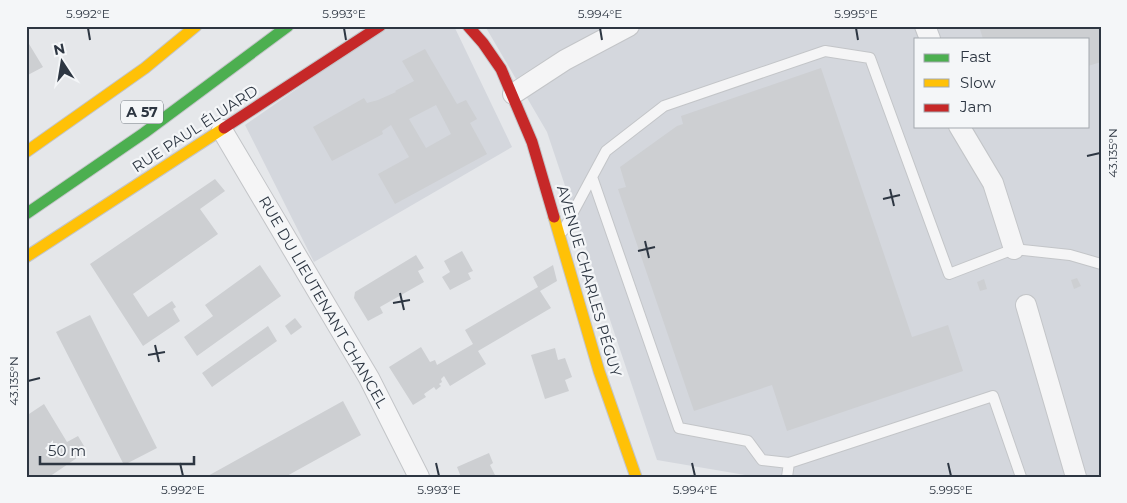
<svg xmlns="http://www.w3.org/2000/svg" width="1127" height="503" viewBox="0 0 1127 503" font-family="Montserrat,sans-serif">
<rect width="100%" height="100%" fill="#e5e7ea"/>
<path fill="#d4d7dd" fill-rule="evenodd" d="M387 26H454L512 147 314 262 245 125Z
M485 26H1101V477H757L657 460 547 132ZM916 39H1088V126H916Z"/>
<path fill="#cdcfd2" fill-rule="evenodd" d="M979 26H1101V62L1088 66V39H983Z
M26 39 43 67 26 76Z
M425 49 457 104 466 100 477 119 470 123 487 154 395 204 378 174 409 157 391 125 382 131 383 134 332 161 313 127 364 98 367 103 378 100 396 92 395 91 414 81 402 61ZM436 105 451 134 426 148 409 119Z
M821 68 912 337 948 325 963 371 787 431 772 385 694 411 618 189 626 187 620 167 677 126 683 124 681 116Z
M215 179 225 191 200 209 218 234 133 294 148 317 172 301 176 307 173 309 180 321 143 346 90 264Z
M462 251 473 271 468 273 471 279 450 290 442 277 450 272 444 261Z
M416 255 424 268 418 271 424 282 380 307 383 313 368 321 354 298 355 292Z
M260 265 281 296 197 356 184 337 213 316 205 305Z
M553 265 557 281 540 291 551 308 478 351 486 364 450 386 444 376 441 379 442 382 439 384 441 386 436 390 434 387 424 394 426 397 413 405 389 367 421 347 430 362 435 360 437 365 473 344 465 330 538 287 533 277Z
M1077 278 1081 286 1074 289 1071 280Z
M984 279 987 289 980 291 977 282Z
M90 315 157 448 124 465 56 332Z
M295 318 302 327 291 335 285 326Z
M268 326 277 341 212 387 202 373Z
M555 348 558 360 565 358 572 377 565 380 569 391 545 399 531 355Z
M343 401 361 435 285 477H206Z
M44 404 67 442 78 436 87 451 49 477H28L26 473V416Z
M489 453 493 463 490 465 496 477H461L457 467Z"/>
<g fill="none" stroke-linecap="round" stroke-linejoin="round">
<defs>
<path id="lane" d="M563 231 592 177
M789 463 762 460 748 441 679 428 592 177 606 151 664 106 825 51 870 58 949 274 1014 249 1070 255 1101 264
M787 477 789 463 993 396 1021 477"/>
<path id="street" d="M925 26 930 39
M513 94 565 60 629 26
M959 126 993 183 1014 249
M222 130 369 378 419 477
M1026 305 1076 477"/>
<path id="fast" d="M26 214 144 133 288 26"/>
<path id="slow" d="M26 152 145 68 196 26
M554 217 599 371 636 477
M26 257 224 128"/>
<path id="jam" d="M468 26 483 43 501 69 532 142 554 217
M224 128 380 26"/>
</defs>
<use href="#lane" stroke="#c3c5c8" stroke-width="12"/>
<use href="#street" stroke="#c3c5c8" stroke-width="22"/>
<use href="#fast" stroke="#c3c5c8" stroke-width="13"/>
<use href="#slow" stroke="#c3c5c8" stroke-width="13"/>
<use href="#jam" stroke="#c3c5c8" stroke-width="13"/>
<use href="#lane" stroke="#f5f5f6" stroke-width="10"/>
<use href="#street" stroke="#f5f5f6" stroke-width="20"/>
<use href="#fast" stroke="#4caf50" stroke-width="11"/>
<use href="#slow" stroke="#ffc107" stroke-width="11"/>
<use href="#jam" stroke="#c62828" stroke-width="11"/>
</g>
<path fill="none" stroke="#2d3642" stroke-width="2" d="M88 28 90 40M344 28 346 40M600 28 602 40M856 28 858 40M1087 156 1100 153M890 189 894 206M883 199 900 195M645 241 649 258M638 251 655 247M400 293 404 310M393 303 410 300M155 345 159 362M148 355 165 352M28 381 40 378M180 463 183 476M436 463 439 476M692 463 695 476M948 463 951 476"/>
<g text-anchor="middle" stroke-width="4.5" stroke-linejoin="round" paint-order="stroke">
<rect fill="#f4f6f8" stroke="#697079" stroke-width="1" x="121" y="100.5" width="42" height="23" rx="4"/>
<g font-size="14" font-weight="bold" fill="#2d3642">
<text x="142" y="117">A 57</text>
</g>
<g font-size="15" fill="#2d3642" stroke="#f4f6f8">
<text transform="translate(195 129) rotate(-33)" y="5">RUE PAUL ÉLUARD</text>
<text transform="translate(589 281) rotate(74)" y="5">AVENUE CHARLES PÉGUY</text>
<text transform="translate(323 302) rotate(60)" y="5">RUE DU LIEUTENANT CHANCEL</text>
</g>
</g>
<rect width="1127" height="503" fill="none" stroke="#f4f6f8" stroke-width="55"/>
<rect x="914" y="38" width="175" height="90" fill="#f4f6f8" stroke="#a4a9af"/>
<rect x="924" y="54" width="25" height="8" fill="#4caf50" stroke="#a4a9af"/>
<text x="960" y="62" font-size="15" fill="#2d3642">Fast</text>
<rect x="924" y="79" width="25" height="8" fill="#ffc107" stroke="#a4a9af"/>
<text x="960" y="88" font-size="15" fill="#2d3642">Slow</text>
<rect x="924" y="104" width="25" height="8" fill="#c62828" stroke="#a4a9af"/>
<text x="960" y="112" font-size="15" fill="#2d3642">Jam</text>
<g transform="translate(62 62) rotate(348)" stroke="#f4f6f8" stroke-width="4" paint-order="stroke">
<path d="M0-4L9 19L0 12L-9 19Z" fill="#2d3642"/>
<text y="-8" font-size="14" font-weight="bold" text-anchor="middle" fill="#2d3642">N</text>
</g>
<path d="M40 456v8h154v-8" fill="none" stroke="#2d3642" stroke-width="2.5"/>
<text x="48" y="456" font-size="15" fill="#2d3642" stroke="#f4f6f8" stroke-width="4" paint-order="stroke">50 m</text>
<rect x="28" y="28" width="1072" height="448" fill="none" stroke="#2d3642" stroke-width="2"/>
<g font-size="12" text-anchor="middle" fill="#2d3642">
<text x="88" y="18">5.992°E</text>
<text x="344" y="18">5.993°E</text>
<text x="600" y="18">5.994°E</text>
<text x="856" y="18">5.995°E</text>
<text transform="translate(1113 153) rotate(-90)" y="4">43.135°N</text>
<text transform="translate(14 381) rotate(-90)" y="4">43.135°N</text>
<text x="183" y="494">5.992°E</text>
<text x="439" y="494">5.993°E</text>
<text x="695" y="494">5.994°E</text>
<text x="951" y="494">5.995°E</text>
</g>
</svg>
